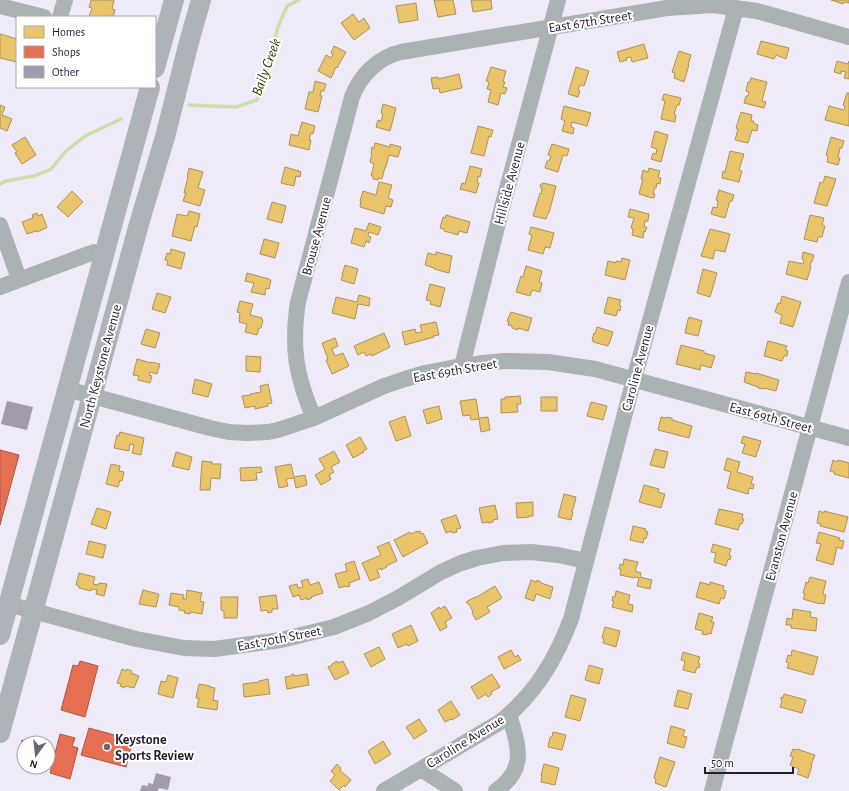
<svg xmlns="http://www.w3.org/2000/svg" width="849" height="791" viewBox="0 0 849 791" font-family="'Alegreya Sans',sans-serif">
<rect width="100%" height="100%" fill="#eeeaf7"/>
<path fill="#e9c46a" stroke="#ae9259" d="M91 0H114L112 9 115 10 113 17H89L92 8 89 7Z
M434 0H453L456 14 438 17Z
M471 0H491L492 9 473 12Z
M831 0H849V3L844 2 843 4Z
M416 3 418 20 399 23 396 6Z
M353 14 359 22 364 18 370 28 354 40 341 23Z
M0 34 17 39V62L0 58Z
M761 41 789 48 786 59 776 55 774 59 757 54Z
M644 44 648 58 632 62 631 57 626 58 627 60 620 62 617 52Z
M334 46 346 52 337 68 336 67 331 78 318 71 326 55 331 58 333 54 331 53Z
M679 51 691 55 688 65H689L684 82 674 78 675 73 672 72Z
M837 61 848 64 849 61V79L844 78 846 72 841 71V74L834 72Z
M491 67 506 71 503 82H505L503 87 507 88 505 94 501 93 498 105 488 102 491 90 487 89 489 82 486 81Z
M576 67 589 71 584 86 580 85 578 90 580 91 578 97 568 94Z
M459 74 462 88 440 93 439 88 433 89 431 78 438 77V79Z
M751 78 767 82 762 101 766 102 764 108 744 103 746 96H748L749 92 746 91 748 82H750Z
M315 81 326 84 324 91H321L320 96H322L318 112 305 109 309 92H313Z
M847 93H849V126L825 120 829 106 844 110 845 106 843 105Z
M664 94 681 98 679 105H677L674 114 676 115 675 122 661 119 665 101 662 100Z
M383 104 396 108 390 131 376 127 378 120 381 121 383 114 381 113Z
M0 105 5 107 2 115 12 119 7 131 0 128Z
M564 106 591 113 587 126 572 122 571 127 574 128 573 134 562 131 565 121 561 119Z
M741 112 752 115 751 121H754L753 123 758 125 757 131 752 130 748 143 735 140 738 129 736 128Z
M302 122 315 126 313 134 311 133 309 140H311L309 150 289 145 291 134 298 136Z
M478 126 493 130 491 137 489 136 484 156 471 153Z
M655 131 668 135 661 162 651 159 653 153 656 154 657 149 651 147Z
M25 137 36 155 22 164 15 153 17 152 12 145Z
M831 137 844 141 842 148H840L838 158H840L838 165 827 162 828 156 826 155Z
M375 143 390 147V144L401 147 398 157 389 155 386 167H385L382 179 378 178V180L373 179V176H371L374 164 370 162 372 153H371L372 147 374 148Z
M552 144 569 149 567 156 563 155 558 172 545 168 547 161H549L551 156 548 155Z
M730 151 744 154 739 170 742 171 739 182 722 178 723 171 725 172Z
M470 166 482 169 480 177 478 176 477 182 479 183 476 193 460 189 462 183 465 184Z
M285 167 299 171H298L301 172 300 177 296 176 294 186 281 183Z
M189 168 203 172 198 188 205 190 200 206 183 201 186 193H184L188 177H187Z
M649 168 660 171 658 177 661 178 660 184 657 183 656 188 655 187 653 194H655L654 198 652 197V198L639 194 643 179H641L643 170 648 172Z
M825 176 836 179 827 206 814 203 820 182 823 183Z
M379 182 392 185 388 198 393 200 391 207 386 206 384 214 360 207 361 201H360L363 191 376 195Z
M543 183 556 186 549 213H548L546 219 533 216 540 193 541 194 542 188 540 187 541 184H543Z
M719 190 734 195 732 201H730L725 218 711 214 713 207 717 208 718 201 716 200Z
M72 191 83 202 68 217 57 207Z
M272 202 286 206 282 223 267 219Z
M630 209 649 214 648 221H645L644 227H647L645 232 644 231 643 238 632 235 633 229 631 228 634 218 628 217Z
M189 211 200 214 197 227 195 226 191 241 172 236 177 214 187 216Z
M37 213 38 216 42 214 47 227 46 228 37 232 36 231 27 234 22 222 33 218 32 215Z
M446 215 470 222 467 233 459 231 458 235 444 231V229L440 228 443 217 445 218Z
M810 215 824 218 822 225 825 226 822 237H818L817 242 804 239Z
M369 223 381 227 378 235 369 232 368 236 371 237 369 243 366 241 364 247 351 243 355 228 366 231Z
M531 227 554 233 550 248 545 247 543 254 528 250 532 235 529 234Z
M710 229 730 234 725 252 715 250 713 259 701 256Z
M264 239 279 243 275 258 260 254Z
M171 249 185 253 181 269 167 265 168 261 165 260 167 253 170 254Z
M436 252 452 256 449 273 434 269V268L425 265 428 253 436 255Z
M803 252 814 255 812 262H811L810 266 811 267 807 280 786 274 789 261 803 264 804 260 802 259Z
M622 258 630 260 625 280 605 275 608 261 616 263V261L621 262Z
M345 265 358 269 354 284 341 280 343 275H342Z
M526 266 542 271 539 282 542 283 540 292 532 290 530 296 516 292 521 276 523 277Z
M703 269 717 273 710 297 697 293Z
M247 273 269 279V280H271L269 289 266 288 265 295 251 292 254 283 245 281Z
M430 284 445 288 440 307 430 304 431 301 426 300Z
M157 293 171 297 165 313 152 309Z
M359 295 370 298 369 306 358 304 355 319 332 313 336 297 357 302Z
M782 296 801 302 793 327 780 323 782 315 775 312 778 303 780 304Z
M608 297 621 300 619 305 621 306 620 311 618 310 616 316 604 313Z
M240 301 253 304 250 315 262 318V320H263L261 328H259L257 335 245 332 247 324 239 322 240 319H239L240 313 237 312Z
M511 312 532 318 528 331 518 328V330L512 328V326L508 325 509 322 507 321Z
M689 317 702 321 698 336 685 333 688 319H689Z
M436 322 439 335 433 336 434 337 405 345 402 332 415 329 416 333 422 332 420 325Z
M597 327 613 332 609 344H608V346L593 342V340H592L594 333 595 334Z
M146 329 160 333 155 348 141 344Z
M384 333 390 347 372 356 371 354 366 356 364 352 358 355 354 346Z
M335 338 338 346 332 349 335 356 343 353 349 366 332 374 326 360 328 359 322 343Z
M768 341 787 346 785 350 788 351 787 356H784L782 361 764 356Z
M681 345 704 351V353L715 356 711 368 701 365 700 370 676 364Z
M246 356 261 357 260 372 246 371Z
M137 359 151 363V362L160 364 157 374 150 372 149 375 152 376 150 383 138 380 139 376 133 375Z
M746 372 756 374V373L779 380 776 391 763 388V389L758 388V387L744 382Z
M195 379 212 384 208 397 192 393Z
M268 384 272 403 267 404 268 406 255 409V406L245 408 242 396 250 395V394L261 392 260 386Z
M520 396 521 404H517L518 412 501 413V399H505V397Z
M541 397H557V411H541Z
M476 399 479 418 488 417 490 430 481 432 479 419 471 420 470 415 463 416 460 401Z
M591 402 607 406 603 420 587 416Z
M439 406 442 419 427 424 423 410Z
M405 416 411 436 396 441 389 422Z
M661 417 667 418V417L672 418V420L692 426 689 438 658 430Z
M120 432 144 438 141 455 132 453 134 445 130 444 129 451 114 448 117 435 119 436Z
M743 436 761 441 758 451H757L756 457 742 453 745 444 741 443Z
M360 437 367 449 363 451 364 452 353 458 346 445Z
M655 449 668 452 664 468 650 465Z
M334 451 340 462 331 467 334 472 329 475 331 479 321 485 315 475 325 469 319 459Z
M176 452 192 457 189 470 172 466Z
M727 458 740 462 737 472 753 477 751 484H754L753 489 749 488 748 494 727 488 731 472 724 470Z
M833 460 837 462 838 460 849 463V478L834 474V472L830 471Z
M202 461 212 462V464H221L220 479 211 478 210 490H200Z
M111 464 120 466 119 471 124 472 122 481 120 480 118 487 106 484Z
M291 464 294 477 305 475 307 485 296 488 294 478 286 479 288 486 279 488 275 467Z
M261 467 262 472 256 473 257 480 241 481 240 468Z
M644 485 659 489 658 492 665 494 661 508 639 502Z
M564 494 576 497 575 502 572 512H573L571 520 558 517Z
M533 502V516H529V517L517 518 516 503Z
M495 505 498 519 493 520V522L488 523V522L482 523 479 508Z
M97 508 111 512 106 529 91 524Z
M719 509 743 514 742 519H744L742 524H740L738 530 715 524Z
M819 511 824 513V511L848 517 844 532 820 526 821 524 817 523Z
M456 515 461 528 456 529 457 532 452 533 451 531 446 533 441 520Z
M633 526 646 529 645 531 648 532 646 539 644 538 643 543 630 540Z
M417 531V532L420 531 421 534 423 533 428 543 403 557 394 540 410 532 411 534Z
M819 532 840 538 839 540 844 541 842 549 837 547 833 565 816 560 821 544 816 543Z
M89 541 106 545 103 558 86 554Z
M389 542 397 561 386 566 387 567 381 570V568L377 570 380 577 370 581 362 563 381 555 377 547Z
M713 544 731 549 729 555 731 556 730 560 728 559 726 566 714 562 716 553 711 552Z
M624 559 638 562 635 571 641 573 640 577 652 580 650 589 637 586 639 578 634 577V578L620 575 621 569H619L620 564 623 565Z
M354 561 360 579 349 583 350 586 347 587 346 586 339 588 335 574 347 571 345 564Z
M79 573 95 577 93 584 98 585 99 583 107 584 104 596 96 594 97 590 91 589V591L79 588V586L76 585Z
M810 577 826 581 823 594 826 595 824 604 820 603V604L803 599 805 594 803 593 806 582 808 583Z
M308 579 310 585 319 582 323 593 311 597 312 598 307 600V598L301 600 299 595 293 597 289 586 297 584 298 588 303 587 301 581Z
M531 580 536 582 537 580 541 582V583L553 587 550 599 536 594 534 601 525 598Z
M700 582 710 585V582L724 586 723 590 726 591 724 599 721 598 719 604 696 597Z
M495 586 502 598 487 607 490 612 476 620 472 613 473 612 469 604H468L466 602 475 597V598Z
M143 590 159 594 156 607 139 604Z
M187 590 202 593 200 601 204 602 202 614 190 612V614L184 613 185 611 179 610V607L169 605 171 593 184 595 183 599H186Z
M616 591 630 595 628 604 633 605 632 612 612 607 614 601H612L613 596 615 597Z
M276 595 278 609H272V612L268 613 267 610 261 611 259 597Z
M221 597H238L237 618H224V611L221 610Z
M445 606 452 618 445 622 447 627 440 631 431 613 439 607 440 609Z
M793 609 811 612 810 617 817 618 816 631 791 628V625H786L787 618 792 619Z
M699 613 713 617 711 622H714L711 634 708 633 707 635 702 634 703 631 695 629Z
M411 625 418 641 408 646 407 644 398 648 392 634Z
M605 627 620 631 616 647 603 643 604 639 602 638Z
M379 647 385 659 371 667 364 654Z
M511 650 515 657 518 655 521 660 504 669 498 657Z
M792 650 818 657 813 675 787 668 789 663 786 662 788 655 791 656Z
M683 652 700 657 698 663 700 664 699 668 697 667 695 673 683 670 685 661 681 660Z
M337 661 338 663 343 661 349 673 335 680 328 667 332 665V664Z
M589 665 603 669 599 684 585 680Z
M122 669 126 671 127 669 132 671 131 673 139 676 134 688 125 686 124 688 120 686 121 684 117 683Z
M294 674V676L307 674 309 685 287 689 285 677 291 676V675Z
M492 674 500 687 491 692 492 694 488 697 486 694 478 699 471 687Z
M168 675 178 678 173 698 158 694 161 681 166 682Z
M268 679 270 694 244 697 243 684 259 682V681Z
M199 684 210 686V687L215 688 213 700 218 701 217 710 197 707 199 698H196Z
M678 690 692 694 688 709 674 706Z
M784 694 806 700 802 713 780 707 782 701 781 700V697L783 698Z
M571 695 586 699 580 721 565 717Z
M451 701 460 715 452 720 451 719 445 722 438 710Z
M419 719 427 731 414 739 406 727Z
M671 726 685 730 683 736 687 737 684 748 667 743Z
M553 732 566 735 562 750 548 747 550 737H552Z
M383 741 391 754 375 764 368 751Z
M793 749 796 750 797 749 815 755 811 765H812L808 778 797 774 799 769 790 765 793 757 790 756Z
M660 757 675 762 666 787 655 783 656 779 654 778 655 774Z
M337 764 341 768 340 770 351 780 345 787 344 785 339 790 330 781 335 775 331 771Z
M544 764 559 768 555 785 541 782 542 775H541Z"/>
<path fill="#e76f51" stroke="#ad5648" d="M0 450 19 455 0 525Z
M80 661 98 666 85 717 61 710 73 665 78 666Z
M89 728 133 740 126 767 81 755Z
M60 734 75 738 72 746 78 748 70 779 50 773Z
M22 740 35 743H24V760L18 758Z"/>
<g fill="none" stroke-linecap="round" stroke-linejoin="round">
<path stroke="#cedda9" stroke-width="3.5" d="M189 105 236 107 257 100 264 82 278 27 287 6 299 0
M0 184 6 181 34 176 51 169 66 151 85 136 121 119"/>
</g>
<path fill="#a29bab" d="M7 401 33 407 27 430 1 424Z
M156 773 171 777 168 790 159 788 158 791H140L142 785 148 786V783L153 784Z"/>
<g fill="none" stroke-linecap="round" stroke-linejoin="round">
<path stroke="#aab2b4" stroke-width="16" d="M0 6 44 17
M60 17 65 0
M0 225 19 279
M0 287 94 252
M462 366 501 211 558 0
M67 389 210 428 229 432 248 433 268 432 278 430 314 418 384 386 405 379 425 373 451 368 483 363 505 361 548 362 595 369 849 438
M314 418C296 377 291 347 298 302L352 97C360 76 378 57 401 52L667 8 713 5 757 11 849 37
M8 604 136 639 184 648 214 649 281 640 334 627 369 613 398 598 441 572 461 563 477 558 503 553 531 552 558 555 586 561
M421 769 455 791
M384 791 500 722C535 694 555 661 571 619L634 379 736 8
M496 791C528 768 518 746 509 714
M712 791 849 282"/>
<path stroke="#adb3b7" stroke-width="20" d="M155 68 174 0
M0 635 150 87
M0 733 139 224 165 137 189 42 201 0"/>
</g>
<circle fill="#6b6577" stroke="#fff" stroke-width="1.5" cx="107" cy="747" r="4"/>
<g text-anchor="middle" stroke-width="4" stroke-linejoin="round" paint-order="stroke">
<g font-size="14" fill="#251d32" stroke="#fff">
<text transform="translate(590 21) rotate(-9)" y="5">East 67th Street</text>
<text transform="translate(509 183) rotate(-75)" y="5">Hillside Avenue</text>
<text transform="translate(316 236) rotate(-75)" y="5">Brouse Avenue</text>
<text transform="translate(100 366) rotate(-75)" y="5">North Keystone Avenue</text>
<text transform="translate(637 368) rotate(-75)" y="5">Caroline Avenue</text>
<text transform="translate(455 370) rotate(-10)" y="5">East 69th Street</text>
<text transform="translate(771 417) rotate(15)" y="5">East 69th Street</text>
<text transform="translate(781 536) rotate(-75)" y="5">Evanston Avenue</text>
<text transform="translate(279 638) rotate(-11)" y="5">East 70th Street</text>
<text transform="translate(465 741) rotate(-32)" y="5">Caroline Avenue</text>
</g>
<g font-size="14" font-weight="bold" fill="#251d32" stroke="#fff" text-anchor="start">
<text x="115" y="744">Keystone<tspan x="115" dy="16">Sports Review</tspan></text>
</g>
<g font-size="15" font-style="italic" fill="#334001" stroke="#fff">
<text transform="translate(266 67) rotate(-70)" y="5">Baily Creek</text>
</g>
</g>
<rect x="16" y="16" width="140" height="72" fill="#ffffff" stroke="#a8a5ad"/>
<rect x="24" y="26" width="20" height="12" fill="#e9c46a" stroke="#a8a5ad"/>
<text x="52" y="36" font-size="12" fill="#251d32">Homes</text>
<rect x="24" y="46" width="20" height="12" fill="#e76f51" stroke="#a8a5ad"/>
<text x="52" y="56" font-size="12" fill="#251d32">Shops</text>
<rect x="24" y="66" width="20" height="12" fill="#a29bab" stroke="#a8a5ad"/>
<text x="52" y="76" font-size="12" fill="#251d32">Other</text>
<g transform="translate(36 755) rotate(195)"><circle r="19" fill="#ffffff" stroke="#a8a5ad"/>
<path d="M0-3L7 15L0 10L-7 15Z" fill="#6b6577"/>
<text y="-6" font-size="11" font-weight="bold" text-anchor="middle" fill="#251d32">N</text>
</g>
<path d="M705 767v6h88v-6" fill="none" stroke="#251d32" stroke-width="2"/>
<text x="711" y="767" font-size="12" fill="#251d32" stroke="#ffffff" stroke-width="3" paint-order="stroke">50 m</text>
</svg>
